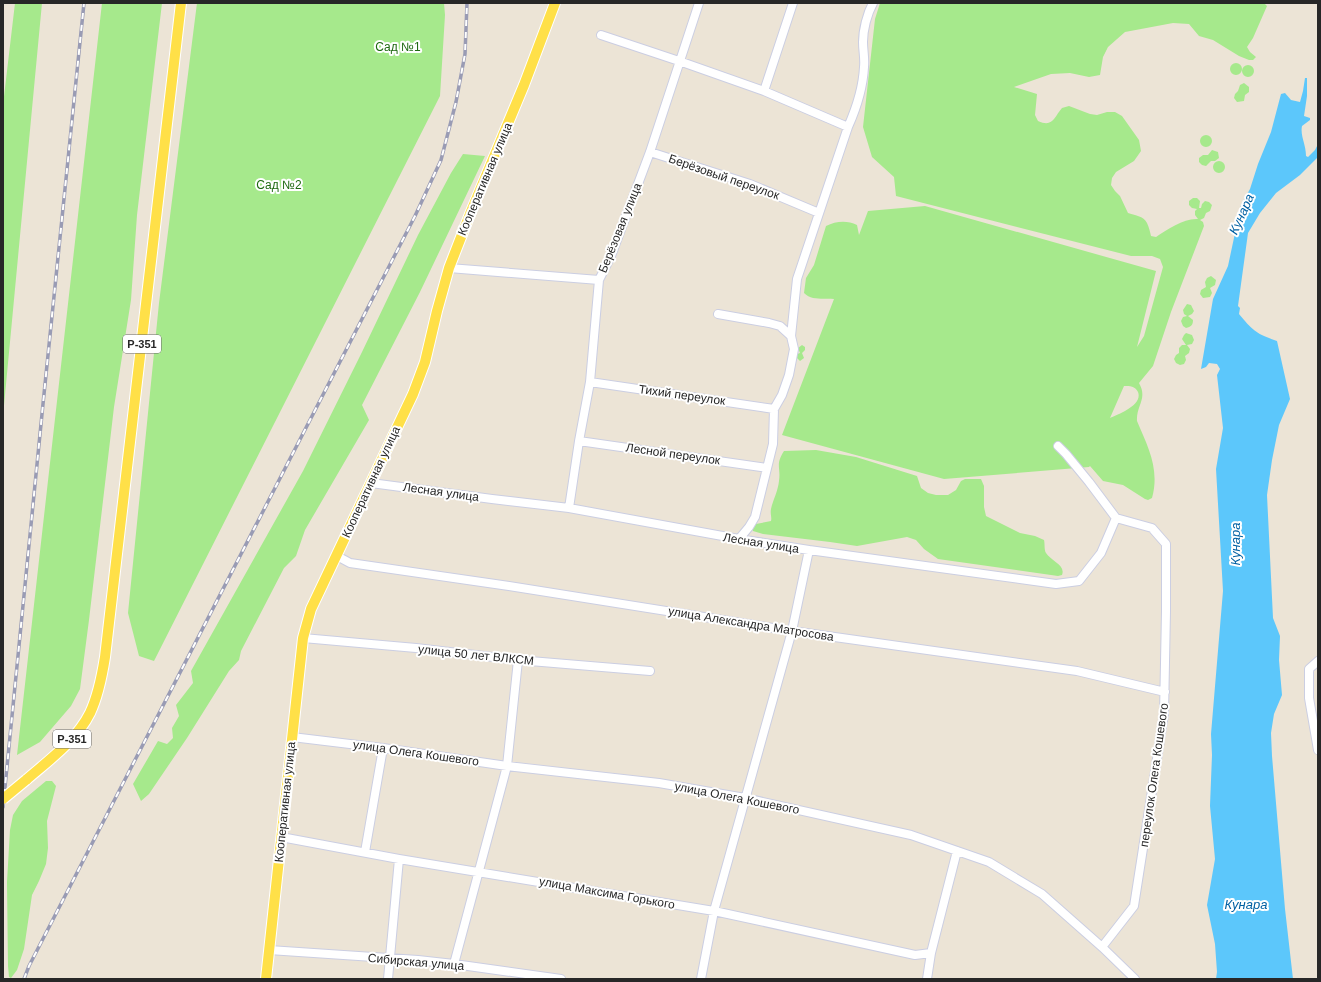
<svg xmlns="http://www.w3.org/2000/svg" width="1321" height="982" viewBox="0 0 1321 982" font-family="Arial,sans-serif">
<rect width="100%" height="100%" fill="#ece4d6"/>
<path fill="#a6e98c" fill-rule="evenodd" d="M15 3H42L3 416V105Z
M102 3H162L137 215 131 300 114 407 89 620 80 689 71 706 40 742 17 755Z
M197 3H444L445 15 440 96 154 661 139 656 128 613 159 303Z
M880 3H1264L1267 6 1253 38 1247 47 1250 52 1256 57 1253 60H1249L1239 56 1213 40 1199 36 1189 24 1173 23 1125 32 1108 47 1103 57 1100 75 1089 77 1070 73 1051 74 1014 87 1037 94 1035 115 1038 121C1053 128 1054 117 1062 108L1069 106 1090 114 1097 115 1107 112H1115L1122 116 1139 140 1141 151 1134 161 1116 172 1112 178 1111 185 1115 191 1120 196 1128 213C1134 215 1144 216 1147 223 1149 227 1150 232 1151 236L1156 237C1168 229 1184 218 1198 219L1195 215V211L1197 209 1192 208 1189 205V201L1193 198H1197L1200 201 1199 208H1201L1202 204 1205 201 1209 202 1212 205 1210 211 1206 213 1204 218 1200 220 1203 222 1204 226 1171 312 1153 366 1139 383C1148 399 1136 405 1137 421 1148 447 1160 469 1152 498L1148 500 1145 499 1123 485 1103 481 1090 466 1089 467 944 479 782 435 834 299C824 298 812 301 804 293L806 278 814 265 826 226C836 221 847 220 857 225L859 235 868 211 925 206 1156 271 1137 347 1144 336 1163 267 1160 259 1152 256H1131L896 196 894 177 872 157 863 127 875 19ZM1124 386C1130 386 1135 386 1138 392 1143 405 1119 414 1110 418Z
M1230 69a6 6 0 1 1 12 0a6 6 0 1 1-12 0Z
M1242 71a6 6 0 1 1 12 0a6 6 0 1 1-12 0Z
M1244 83 1249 87V92L1245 95 1244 101 1237 102 1234 98 1235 94 1238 91 1240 85Z
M1200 141a6 6 0 1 1 12 0a6 6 0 1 1-12 0Z
M1212 150 1218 152 1219 158 1215 161H1211L1206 166 1202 165 1199 162V158L1203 155H1208Z
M463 154 485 156 420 292 362 405 369 420 305 530 296 556 284 568 241 651 239 660 229 671 187 738 149 794 141 801 133 784 158 741 167 744 173 738 172 728 179 716 176 705 193 683 191 671 303 471 362 352 418 235 451 173Z
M1213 167a6 6 0 1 1 12 0a6 6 0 1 1-12 0Z
M1211 276 1216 280 1215 285 1210 288 1212 293 1210 297 1203 298 1200 294 1201 290 1206 287 1205 282 1207 278Z
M1187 304 1191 305 1194 311 1192 314 1188 316 1193 320C1193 325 1191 327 1186 328L1183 326 1181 321 1183 317 1187 316 1184 314 1183 310Z
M1186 333 1192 335 1194 340 1192 344 1187 345 1190 349 1189 353 1185 356 1186 360 1184 364 1180 365 1176 363 1174 359 1176 355 1179 353V348L1182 345H1186L1182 339 1184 335Z
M802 345 805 347V350L802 353 804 358 800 361 796 357 797 354 800 353 798 348Z
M816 450 856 457 917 476 921 488 928 493 936 495H948L956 490 961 481 965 479H981L984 486V507L986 516 1020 533 1035 536 1044 540C1045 544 1044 550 1046 553 1051 561 1066 565 1062 575L1058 576 938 559 924 549 916 540 907 537 857 546 830 542 763 534 753 531 752 528 756 524 771 521C772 517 770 514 771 509 773 500 778 491 779 481 781 467 775 465 784 451Z
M46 781H52L56 786 47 821 48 848 46 864 39 881 32 895 24 949 17 970 11 978 9 977 8 966 7 882 10 830 13 815 22 801Z"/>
<path fill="#5cc7fb" d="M1305 78H1307V96L1304 116 1310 118V120L1302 126C1300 136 1306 144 1306 156L1308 157 1315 150 1318 144V157L1300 175 1276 193 1260 213 1248 233 1238 306 1240 308 1239 314C1253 331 1257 334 1277 341L1290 399 1279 425 1272 460 1267 495 1273 618 1280 636 1279 660 1282 695 1274 714 1271 733 1272 756 1285 909 1293 979H1216L1217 972 1215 944 1207 905 1215 859 1210 806 1212 755 1211 734 1223 591 1216 469 1223 428 1217 375 1220 369 1217 364 1209 363 1206 367 1201 369 1213 299 1228 266 1241 205 1250 189 1258 164 1271 132 1281 94 1285 93 1291 100 1300 102 1303 91Z"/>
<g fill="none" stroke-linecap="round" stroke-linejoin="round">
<defs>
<path id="minor" d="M601 35 679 61 764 91 848 127
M764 91 793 3
M650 152 750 184 819 213
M449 268 599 280
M718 314 769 323 780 326 791 336
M590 382 774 409
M579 441 767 468
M1058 446 1066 454 1089 482 1116 518 1152 528 1166 544V611L1164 714 1134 906 1102 947
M371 483 492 499 569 508 739 539 809 550 1056 584 1079 581 1101 553 1116 518
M569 508 579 441 590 382 599 280 611 256 650 152 699 3
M739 539 749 527 755 517 773 444 774 409 782 395 789 375 794 349 791 336 797 279 848 127C856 109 863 88 864 67 865 59 863 51 863 42 863 30 867 14 873 3
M337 556 350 563 509 586 792 631 1077 671 1165 692
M303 638 416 648 518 660 650 671
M1318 661 1309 669V698L1318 750
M292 737 383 748 507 766 659 783 745 798 911 835 989 862 1042 894 1102 947 1135 979
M281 837 399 859 714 911 915 955 931 953
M365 852 383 748
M269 950 418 960 454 964 561 979
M454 964 507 766 518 660
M388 979 399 859
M701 979 714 911 792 631 809 550
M927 979 931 953 957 851"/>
<path id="major" d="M26 780C49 760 76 741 90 713 98 696 102 676 105 657L181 3
M266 979 303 638 311 609 413 394 425 362 437 311 449 268 470 214 524 85 555 3"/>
</defs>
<use href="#minor" stroke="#cbcee2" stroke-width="10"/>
<use href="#major" stroke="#fff" stroke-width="12"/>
<use href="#minor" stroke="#fff" stroke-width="8"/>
<use href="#major" stroke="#ffe048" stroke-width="10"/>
<defs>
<path id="rail" d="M3 807 43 404 84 3
M24 979 29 966 415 216 441 160 456 102 465 54 467 3"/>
</defs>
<use href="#rail" stroke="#999bb4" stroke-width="3.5"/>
<use href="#rail" stroke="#fff" stroke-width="2" stroke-dasharray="6" stroke-linecap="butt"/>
<defs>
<path id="major-bridge" d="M3 799 26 780"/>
</defs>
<use href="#major-bridge" stroke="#fff" stroke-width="12" stroke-linecap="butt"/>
<use href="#major-bridge" stroke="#ffe048" stroke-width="10"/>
</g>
<g text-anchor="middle" stroke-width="4" stroke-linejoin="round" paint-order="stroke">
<g fill="#fff" stroke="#686868" stroke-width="1">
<rect x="123" y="335" width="38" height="18" rx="3"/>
<rect x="53" y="730" width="38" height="18" rx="3"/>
</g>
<g font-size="11" font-weight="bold" fill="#272727">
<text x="142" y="348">Р-351</text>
<text x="72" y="743">Р-351</text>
</g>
<g font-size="12" fill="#1e6911" stroke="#fff">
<text x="398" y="51">Сад №1</text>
<text x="279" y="189">Сад №2</text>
</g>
<g font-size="12" fill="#272727" stroke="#fff">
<text transform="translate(724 177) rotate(19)" y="4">Берёзовый переулок</text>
<text transform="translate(485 179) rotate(-67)" y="4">Кооперативная улица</text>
<text transform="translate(620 228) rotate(-68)" y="4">Берёзовая улица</text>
<text transform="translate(682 395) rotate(8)" y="4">Тихий переулок</text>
<text transform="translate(673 454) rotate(8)" y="4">Лесной переулок</text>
<text transform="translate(371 482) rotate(-65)" y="4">Кооперативная улица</text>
<text transform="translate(441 492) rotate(8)" y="4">Лесная улица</text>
<text transform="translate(761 543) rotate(9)" y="4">Лесная улица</text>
<text transform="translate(751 624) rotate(9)" y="4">улица Александра Матросова</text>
<text transform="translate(476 655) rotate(6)" y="4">улица 50 лет ВЛКСМ</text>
<text transform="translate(416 753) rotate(8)" y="4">улица Олега Кошевого</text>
<text transform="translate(1154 775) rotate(-82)" y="4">переулок Олега Кошевого</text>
<text transform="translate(737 798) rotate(11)" y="4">улица Олега Кошевого</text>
<text transform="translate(285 802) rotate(-84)" y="4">Кооперативная улица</text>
<text transform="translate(607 893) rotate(10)" y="4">улица Максима Горького</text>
<text transform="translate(416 962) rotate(5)" y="4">Сибирская улица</text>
</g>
<g font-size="13" font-style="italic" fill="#0060a2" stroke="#fff">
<text transform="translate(1241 214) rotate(-66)" y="5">Кунара</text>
<text transform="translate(1235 544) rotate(-90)" y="5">Кунара</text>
<text x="1246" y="909">Кунара</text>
</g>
</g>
<rect width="1321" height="982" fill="none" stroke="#272727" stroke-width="8"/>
</svg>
